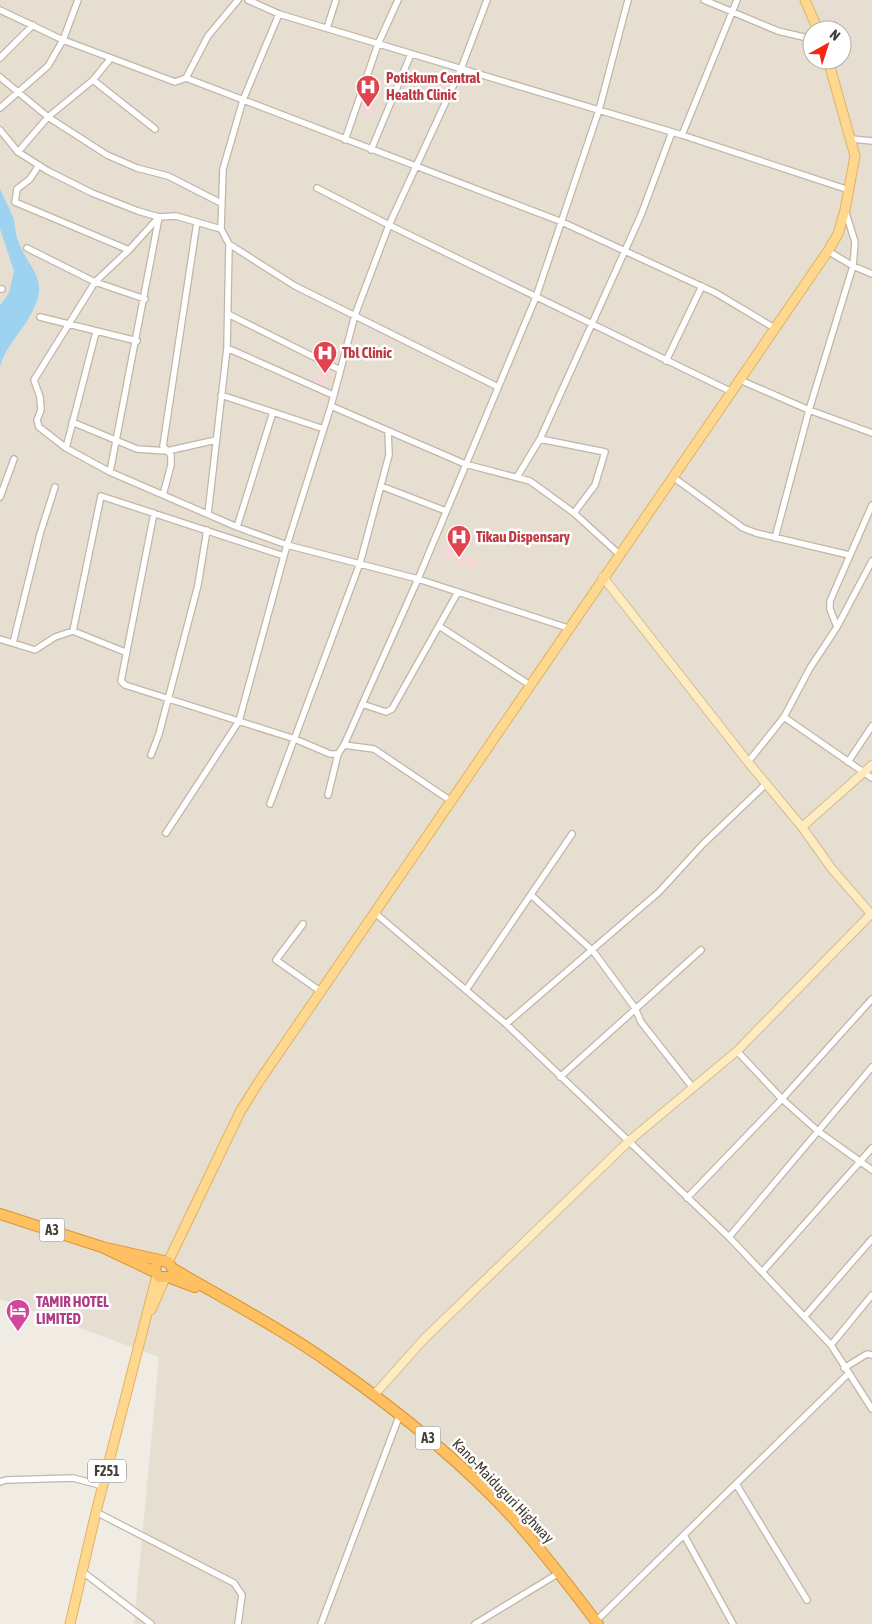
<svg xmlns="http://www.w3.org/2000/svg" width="872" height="1624" viewBox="0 0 872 1624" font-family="'Asap Condensed',sans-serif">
<rect width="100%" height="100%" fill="#f1ece3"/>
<path fill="#e5ded1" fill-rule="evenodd" d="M0 0H872V1624H134L159 1357 0 1299ZM812 30H842V60H812Z"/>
<path fill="#f3d8d5" d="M364 99 376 102 371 117 360 114Z
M321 364 334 370 331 379 327 378 324 387 312 383Z
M446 545 478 561 474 570 440 555Z"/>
<path fill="#9dd3f0" d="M0 189C4 198 9 207 13 217 16 226 15 235 19 243 30 271 49 278 33 310 24 330 5 346 0 367V305L9 293 14 271 0 229Z"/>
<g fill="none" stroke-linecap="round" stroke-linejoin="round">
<defs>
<path id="street" d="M248 0 279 14 682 135 849 190
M487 0 461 69 389 225 732 392
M704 0 778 31 812 39
M0 10 63 40 175 82 186 78 562 222 716 293 776 329
M327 28 336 0
M0 58 33 25
M0 77 48 117 107 155 137 168 168 176 221 203
M186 78 208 36 238 0
M93 80 155 129
M0 108 48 66 63 40 78 0
M0 130 18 152 48 171 92 193 138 211 159 217 176 216 221 229
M682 135 737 0
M852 139 872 141
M345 140 378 44 398 0
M371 150 411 54
M18 152 48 117 93 80 111 58
M39 165 30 179 17 189 15 202 129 250
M159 217 129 250 95 282 34 380 40 397 41 410 37 420 39 427 66 448 110 472 237 527 287 545 418 579 568 628
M229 244 295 286 498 387
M27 248 95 282 145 299
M828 251 853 266 872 274
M0 289H2
M228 314 340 370
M40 317 137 341
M227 348 333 395
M666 361 702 286
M740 380 809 410 872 433
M221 395 324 429
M331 406 465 464 530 481 574 513 619 554
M72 422 137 449 167 451 216 440
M540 439 605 452 595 485 574 513
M66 448 96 332
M110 472 159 217
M517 477 540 439 641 215 672 132
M673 477 743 528 756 533 849 555
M381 486 446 511
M163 495 171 465V455L163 446 197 222
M0 497 14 459
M154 513 121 681 125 685 295 739 330 754H338
M208 514 227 348 229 244 221 229 223 169 243 100 279 14
M237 527 273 412
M775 538 809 410 853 266 855 242 845 210
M439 626 530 685
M837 627 830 609V601L872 505
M73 631 101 496 284 556
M0 639 35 650 55 637 73 631 125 652
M13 643 40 534 55 487
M362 704 386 712 392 709 458 592
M784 717 872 778
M344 745 374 749 451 801
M151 755 159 734 198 585 207 530
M748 762 784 717 810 668 837 627 872 561
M848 762 872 726
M328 795 338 754 344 745 418 579 536 297 599 110 628 0
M270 804 360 563 389 455 388 431
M166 833 239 721 287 545 331 406 355 315 389 225 317 188
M531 895 593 951 635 1008 641 1022 693 1088
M375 913 506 1024 729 1237 831 1345 872 1409
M303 924 276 960 320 991
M466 990 572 834
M506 1024 659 892 703 844 767 783
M737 1051 782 1099 819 1132 872 1170
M560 1077 701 950
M687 1198 782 1099 872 999
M729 1237 872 1067
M763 1271 872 1148
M805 1316 872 1239
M831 1345 872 1295
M844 1368 867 1354 872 1355
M0 1482 6 1480 73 1478 103 1486
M736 1484 807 1600
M96 1512 234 1583 242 1595 238 1624
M684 1535 733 1624
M83 1572 151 1624
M596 1621 848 1374
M321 1624 400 1414
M475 1624 559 1573"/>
<path id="secondary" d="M603 577 748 762 802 827 832 869 872 915
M802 827 872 765
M374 1395 425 1338 629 1141 737 1051 871 914"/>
<path id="primary" d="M805 0 818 30
M168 1262 240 1112 258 1083 828 251 838 234 845 210 855 156 828 60
M151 1310 165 1278
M70 1624 96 1512 157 1275"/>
<path id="highway" d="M0 1214 102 1247 155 1272
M102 1247 168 1262 172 1268C226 1300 282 1329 334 1366 398 1411 460 1460 513 1518 543 1552 571 1588 598 1624
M156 1266 155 1272 159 1277H168L195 1287"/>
</defs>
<use href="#street" stroke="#c0b6a8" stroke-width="8"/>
<use href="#secondary" stroke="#d2bd92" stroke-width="10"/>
<use href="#primary" stroke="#e3b35f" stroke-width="11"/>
<use href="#highway" stroke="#dd9331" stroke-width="12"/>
<use href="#street" stroke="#fff" stroke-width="5.5"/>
<use href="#secondary" stroke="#ffebc0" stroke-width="8"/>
<use href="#primary" stroke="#fed88f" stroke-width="9"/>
<use href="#highway" stroke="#fec061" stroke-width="10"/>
</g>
<defs>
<symbol id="hospital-pin" viewBox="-11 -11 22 30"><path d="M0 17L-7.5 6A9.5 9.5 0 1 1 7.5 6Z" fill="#e0444e" stroke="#fff"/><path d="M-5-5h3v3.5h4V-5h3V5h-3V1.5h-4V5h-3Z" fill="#fff"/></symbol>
<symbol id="hotel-pin" viewBox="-11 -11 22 30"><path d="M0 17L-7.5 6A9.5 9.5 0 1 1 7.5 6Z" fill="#d1479c" stroke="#fff"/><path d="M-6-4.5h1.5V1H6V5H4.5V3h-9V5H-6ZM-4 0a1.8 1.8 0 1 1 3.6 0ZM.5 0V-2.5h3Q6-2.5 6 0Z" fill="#fff"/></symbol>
</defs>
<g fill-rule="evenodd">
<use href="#hospital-pin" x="354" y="73" width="28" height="38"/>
<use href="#hospital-pin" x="311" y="339" width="28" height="38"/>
<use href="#hospital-pin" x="445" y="523" width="28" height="38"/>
<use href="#hotel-pin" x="4" y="1297" width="28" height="38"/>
</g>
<g text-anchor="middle" stroke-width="5" stroke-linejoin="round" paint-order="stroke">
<g fill="#fff" stroke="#7b7670" stroke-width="1">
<rect x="39.5" y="1218.5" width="25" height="23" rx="4"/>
<rect x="415.5" y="1426.5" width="25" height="23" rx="4"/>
<rect x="88" y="1459.5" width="38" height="23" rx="4"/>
</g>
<g font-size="14" font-weight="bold" fill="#433c33">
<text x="52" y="1235">A3</text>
<text x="428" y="1443">A3</text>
<text x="107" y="1476">F251</text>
</g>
<g font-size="15" font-weight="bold" fill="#be3a42" stroke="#fff" text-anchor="start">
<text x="386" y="83">Potiskum Central<tspan x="386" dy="17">Health Clinic</tspan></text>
<text x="342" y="358">Tbl Clinic</text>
<text x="476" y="542">Tikau Dispensary</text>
</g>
<g font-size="15" font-weight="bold" fill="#b23c85" stroke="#fff" text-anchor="start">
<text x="36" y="1307">TAMIR HOTEL<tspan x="36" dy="17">LIMITED</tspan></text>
</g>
<g font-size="15" fill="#433c33" stroke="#fff">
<text transform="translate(503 1491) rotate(46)" y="5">Kano-Maiduguri Highway</text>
</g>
</g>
<g transform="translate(827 45) rotate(39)"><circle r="24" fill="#ffffff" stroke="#b4b1ad"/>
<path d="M0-4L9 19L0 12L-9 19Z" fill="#fa2511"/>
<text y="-8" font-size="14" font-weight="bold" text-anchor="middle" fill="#433c33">N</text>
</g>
</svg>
